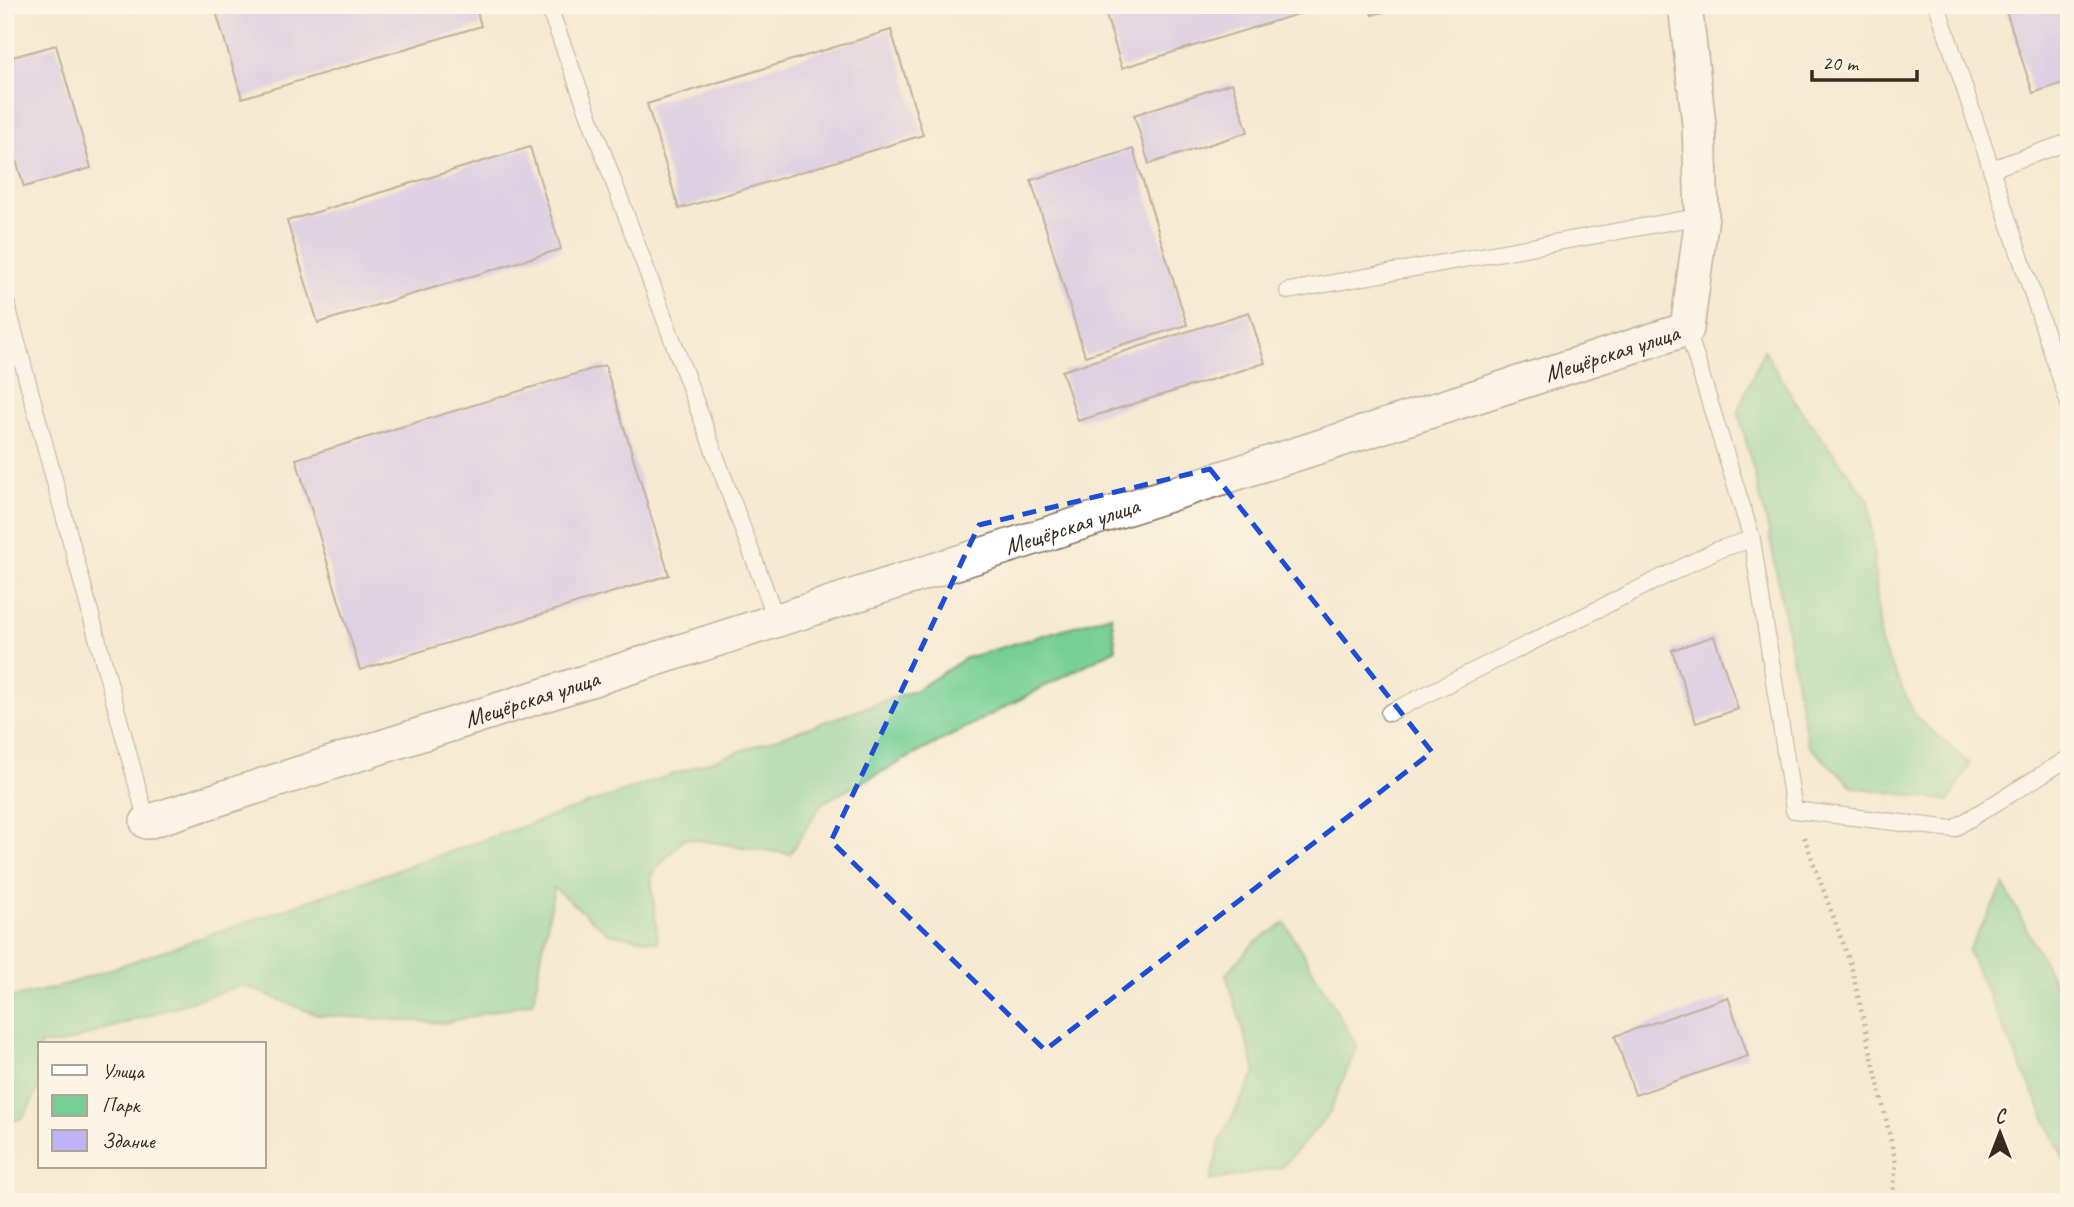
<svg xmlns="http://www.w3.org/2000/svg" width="2074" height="1207" viewBox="0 0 2074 1207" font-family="Caveat,sans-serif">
<rect width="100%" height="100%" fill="#fcf5e5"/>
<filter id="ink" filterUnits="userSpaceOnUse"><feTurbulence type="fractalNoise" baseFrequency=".0143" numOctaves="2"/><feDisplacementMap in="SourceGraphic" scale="14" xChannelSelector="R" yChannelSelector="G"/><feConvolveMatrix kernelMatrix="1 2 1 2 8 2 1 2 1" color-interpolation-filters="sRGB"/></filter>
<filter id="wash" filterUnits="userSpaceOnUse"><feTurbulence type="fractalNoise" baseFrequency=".00686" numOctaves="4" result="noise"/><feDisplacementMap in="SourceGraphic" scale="28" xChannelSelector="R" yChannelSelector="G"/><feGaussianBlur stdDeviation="1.57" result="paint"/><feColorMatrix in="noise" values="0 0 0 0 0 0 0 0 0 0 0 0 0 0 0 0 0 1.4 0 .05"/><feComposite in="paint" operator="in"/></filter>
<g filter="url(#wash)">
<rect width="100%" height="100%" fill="#f6ead2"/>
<path fill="#76cf96" stroke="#587c5a" stroke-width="2" d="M1764 350 1799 408 1869 500 1881 645 1916 717 1970 764 1949 801 1853 787 1808 745 1769 532 1738 410Z
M1111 615 1116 649 822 803 790 854 684 838 651 875 658 942 608 933 554 888 533 1002 444 1023 318 1015 242 985 61 1044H40V1085L24 1117 5 1124V999L59 987 916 690 966 658Z
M2004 885 2069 1011V1170L1968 951Z
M1285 923 1357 1046 1329 1114 1282 1167 1210 1181 1221 1138 1256 1072 1226 974 1254 943Z"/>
<g id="blocks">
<path fill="#bfb2f6" d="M214 5H475L481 26 242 98Z
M1103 5H1324V6L1122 68Z
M1369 5H1405V6L1372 15Z
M2004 5H2069V81L2033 93Z
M891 30 923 135 679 209 647 104Z
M56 45 91 168 24 187 5 122V59Z
M1232 83 1248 132 1149 164 1134 115Z
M530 147 561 249 318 323 287 221Z
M1133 149 1187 325 1085 356 1031 180Z
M1249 312 1265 363 1078 421 1062 371Z
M605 365 669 575 360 670 296 459Z
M1714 636 1738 709 1696 723 1672 650Z
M1728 997 1748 1056 1635 1095 1615 1036Z"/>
</g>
</g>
<g filter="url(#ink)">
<use href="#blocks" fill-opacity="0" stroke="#7c6d5d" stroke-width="2"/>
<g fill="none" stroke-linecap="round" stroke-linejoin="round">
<defs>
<path id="lane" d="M548 5 777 621
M1937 5 2069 404
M1991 169 2069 142
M1288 291 1702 216
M5 298 147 822
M1752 539 1794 810 1953 829 2069 758
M1389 713 1717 550 1752 539 1687 329"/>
<g id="street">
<path id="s1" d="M147 822 1687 329 1702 216 1699 124 1685 5"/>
</g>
</defs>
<use href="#lane" stroke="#7c6d5d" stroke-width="18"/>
<use href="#street" stroke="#7c6d5d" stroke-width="36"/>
<path stroke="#7c6d5d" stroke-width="4.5" stroke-dasharray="2 5" stroke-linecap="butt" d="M1804 837 1851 965 1896 1163 1892 1202"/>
<use href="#lane" stroke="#fff" stroke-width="16"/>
<use href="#street" stroke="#fff" stroke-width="33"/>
</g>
</g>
<path d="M0 0H2074V1207H0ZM1210 469 1432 752 1045 1050 831 841 979 525Z" fill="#f6ead2" fill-opacity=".55" fill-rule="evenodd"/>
<path fill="none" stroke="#1d4ed8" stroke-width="5" stroke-dasharray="14 9" stroke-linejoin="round" d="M1210 469 1432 752 1045 1050 831 841 979 525Z"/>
<g text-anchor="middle" stroke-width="5" stroke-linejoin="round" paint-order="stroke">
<g font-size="24" fill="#3b2a1e" stroke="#fcf5e5">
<text dy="8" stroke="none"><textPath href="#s1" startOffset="1538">Мещёрская улица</textPath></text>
<text dy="8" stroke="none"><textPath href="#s1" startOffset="971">Мещёрская улица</textPath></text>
<text dy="8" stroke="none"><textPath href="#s1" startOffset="404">Мещёрская улица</textPath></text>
</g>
</g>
<rect width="2074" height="1207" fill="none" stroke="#fcf5e5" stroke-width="28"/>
<rect x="38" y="1042" width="228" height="126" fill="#fcf5e5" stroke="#afa495" stroke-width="2"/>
<rect x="52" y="1065" width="35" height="10" fill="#ffffff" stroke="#afa495" stroke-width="2"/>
<text x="102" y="1078" font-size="21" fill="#3b2a1e">Улица</text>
<rect x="52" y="1095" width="35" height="21" fill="#76cf96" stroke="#afa495" stroke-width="2"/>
<text x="102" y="1112" font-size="21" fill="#3b2a1e">Парк</text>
<rect x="52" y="1130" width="35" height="21" fill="#bfb2f6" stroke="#afa495" stroke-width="2"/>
<text x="102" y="1148" font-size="21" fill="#3b2a1e">Здание</text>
<g transform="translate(2000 1133)" stroke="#fcf5e5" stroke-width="5" paint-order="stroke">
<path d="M0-5L12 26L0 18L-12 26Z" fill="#3b2a1e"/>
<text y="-10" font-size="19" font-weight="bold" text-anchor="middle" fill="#3b2a1e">С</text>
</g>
<path d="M1812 70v10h105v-10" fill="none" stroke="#3b2a1e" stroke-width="3.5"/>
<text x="1822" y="70" font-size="21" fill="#3b2a1e" stroke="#fcf5e5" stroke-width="5" paint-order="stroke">20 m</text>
</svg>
